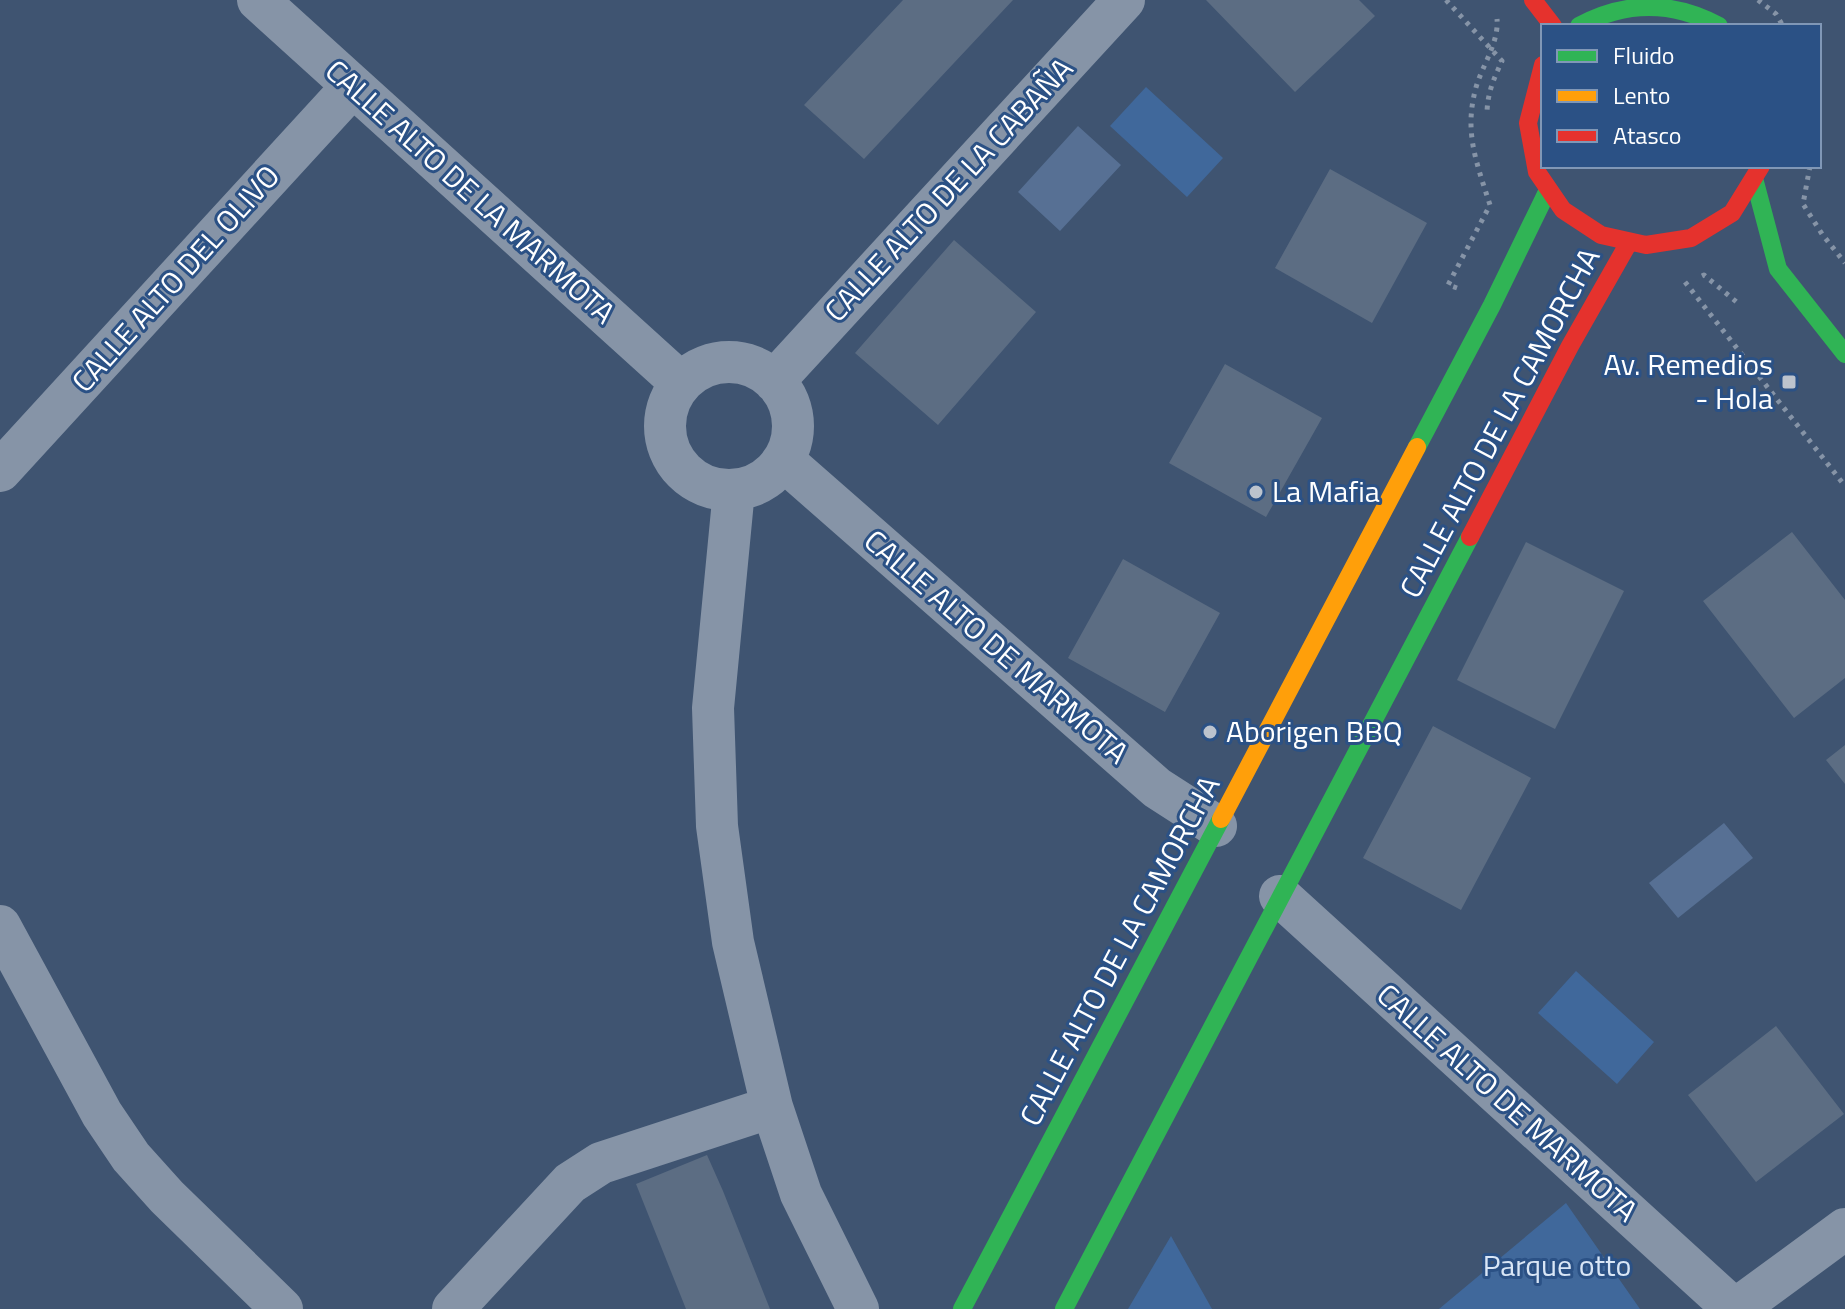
<svg xmlns="http://www.w3.org/2000/svg" width="1845" height="1309" viewBox="0 0 1845 1309" font-family="'Titillium Web',sans-serif">
<rect width="100%" height="100%" fill="#3f5471"/>
<path fill="#40689b" d="M1146 87 1223 158 1187 197 1110 126Z
M1576 971 1654 1042 1617 1084 1538 1013Z
M1566 1203 1640 1309H1439Z
M1171 1236 1212 1309H1128Z"/>
<path fill="#577094" d="M1078 126 1121 165 1060 231 1018 192Z
M1724 823 1753 858 1678 918 1649 883Z"/>
<path fill="#5c6d83" d="M903 0H1013L864 159 804 105Z
M1206 0H1359L1375 16 1295 92Z
M1330 169 1427 223 1372 323 1275 268Z
M954 240 1036 312 938 425 855 353Z
M1225 364 1322 418 1266 517 1169 463Z
M1792 532 1845 600V678L1794 718 1703 601Z
M1526 542 1624 591 1555 729 1457 680Z
M1123 559 1220 613 1165 712 1068 658Z
M1433 726 1531 778 1461 910 1363 858Z
M1845 745V784L1826 760Z
M1776 1026 1844 1114 1756 1182 1688 1095Z
M707 1155 723 1191 770 1309H686L636 1184Z"/>
<g fill="none" stroke-linecap="round" stroke-linejoin="round">
<path stroke="#8694a7" stroke-width="5" stroke-dasharray="4 6" stroke-linecap="butt" d="M1446 0 1502 61C1494 78 1487 94 1487 114
M1758 0 1776 14 1783 26
M1810 166 1803 204 1822 234 1845 263
M1702 276 1704 275 1739 304
M1685 282 1845 486
M1457 288 1448 285 1490 205C1476 161 1463 130 1477 84 1484 63 1499 41 1497 19"/>
<path stroke="#8694a7" stroke-width="42" d="M258 0 681 383
M665 426a64 64 0 1 1 128 0a64 64 0 1 1-128 0Z
M774 381 1124 0
M783 460 1157 788 1216 826
M0 471 352 87
M734 490 713 708 717 826 733 942 772 1107 801 1194 858 1309
M1280 896 1734 1309
M0 926 102 1114 131 1157 167 1197 282 1309
M453 1309 570 1183 601 1163 772 1107
M1736 1309 1845 1229"/>
<path stroke="#30b455" stroke-width="18" d="M1579 26C1625 1 1673 1 1719 26
M1755 182 1778 269 1845 354
M1417 447 1492 305 1547 192
M962 1309 1221 819
M1064 1309 1470 537"/>
<path stroke="#ff9f0a" stroke-width="18" d="M1221 819 1417 447"/>
<path stroke="#e5322d" stroke-width="18" d="M1533 0 1553 26
M1543 65 1528 123 1537 172 1563 210 1601 235 1646 245 1691 238 1732 213 1761 166
M1470 537 1570 346 1628 244"/>
</g>
<g fill="#bcc3cd" stroke="#2b5185" stroke-width="3">
<rect x="1781" y="374" width="16" height="16" rx="4"/>
<circle cx="1256" cy="492" r="8"/>
<circle cx="1210" cy="732" r="8"/>
</g>
<g text-anchor="middle" stroke-width="6" stroke-linejoin="round" paint-order="stroke">
<g font-size="30" fill="#fff" stroke="#2b5185">
<text transform="translate(949 190) rotate(-47)" y="10">CALLE ALTO DE LA CABAÑA</text>
<text transform="translate(470 192) rotate(42)" y="10">CALLE ALTO DE LA MARMOTA</text>
<text transform="translate(176 279) rotate(-48)" y="10">CALLE ALTO DEL OLIVO</text>
<text transform="translate(1500 423) rotate(-62)" y="10">CALLE ALTO DE LA CAMORCHA</text>
<text transform="translate(996 647) rotate(41)" y="10">CALLE ALTO DE MARMOTA</text>
<text transform="translate(1120 951) rotate(-62)" y="10">CALLE ALTO DE LA CAMORCHA</text>
<text transform="translate(1507 1103) rotate(42)" y="10">CALLE ALTO DE MARMOTA</text>
</g>
<g font-size="30" fill="#fff" stroke="#2b5185" text-anchor="start">
<text x="1773" y="375" text-anchor="end">Av. Remedios<tspan x="1773" dy="34">- Hola</tspan></text>
<text x="1272" y="502">La Mafia</text>
<text x="1226" y="742">Aborigen BBQ</text>
</g>
<g font-size="30" fill="#d9e6f6" stroke="#2b5185">
<text x="1557" y="1276">Parque otto</text>
</g>
</g>
<rect x="1541" y="24" width="280" height="144" fill="#2b5185" stroke="#8097b6" stroke-width="2"/>
<rect x="1557" y="50" width="40" height="12" fill="#30b455" stroke="#8097b6" stroke-width="2"/>
<text x="1613" y="64" font-size="24" fill="#ffffff">Fluido</text>
<rect x="1557" y="90" width="40" height="12" fill="#ff9f0a" stroke="#8097b6" stroke-width="2"/>
<text x="1613" y="104" font-size="24" fill="#ffffff">Lento</text>
<rect x="1557" y="130" width="40" height="12" fill="#e5322d" stroke="#8097b6" stroke-width="2"/>
<text x="1613" y="144" font-size="24" fill="#ffffff">Atasco</text>
</svg>
